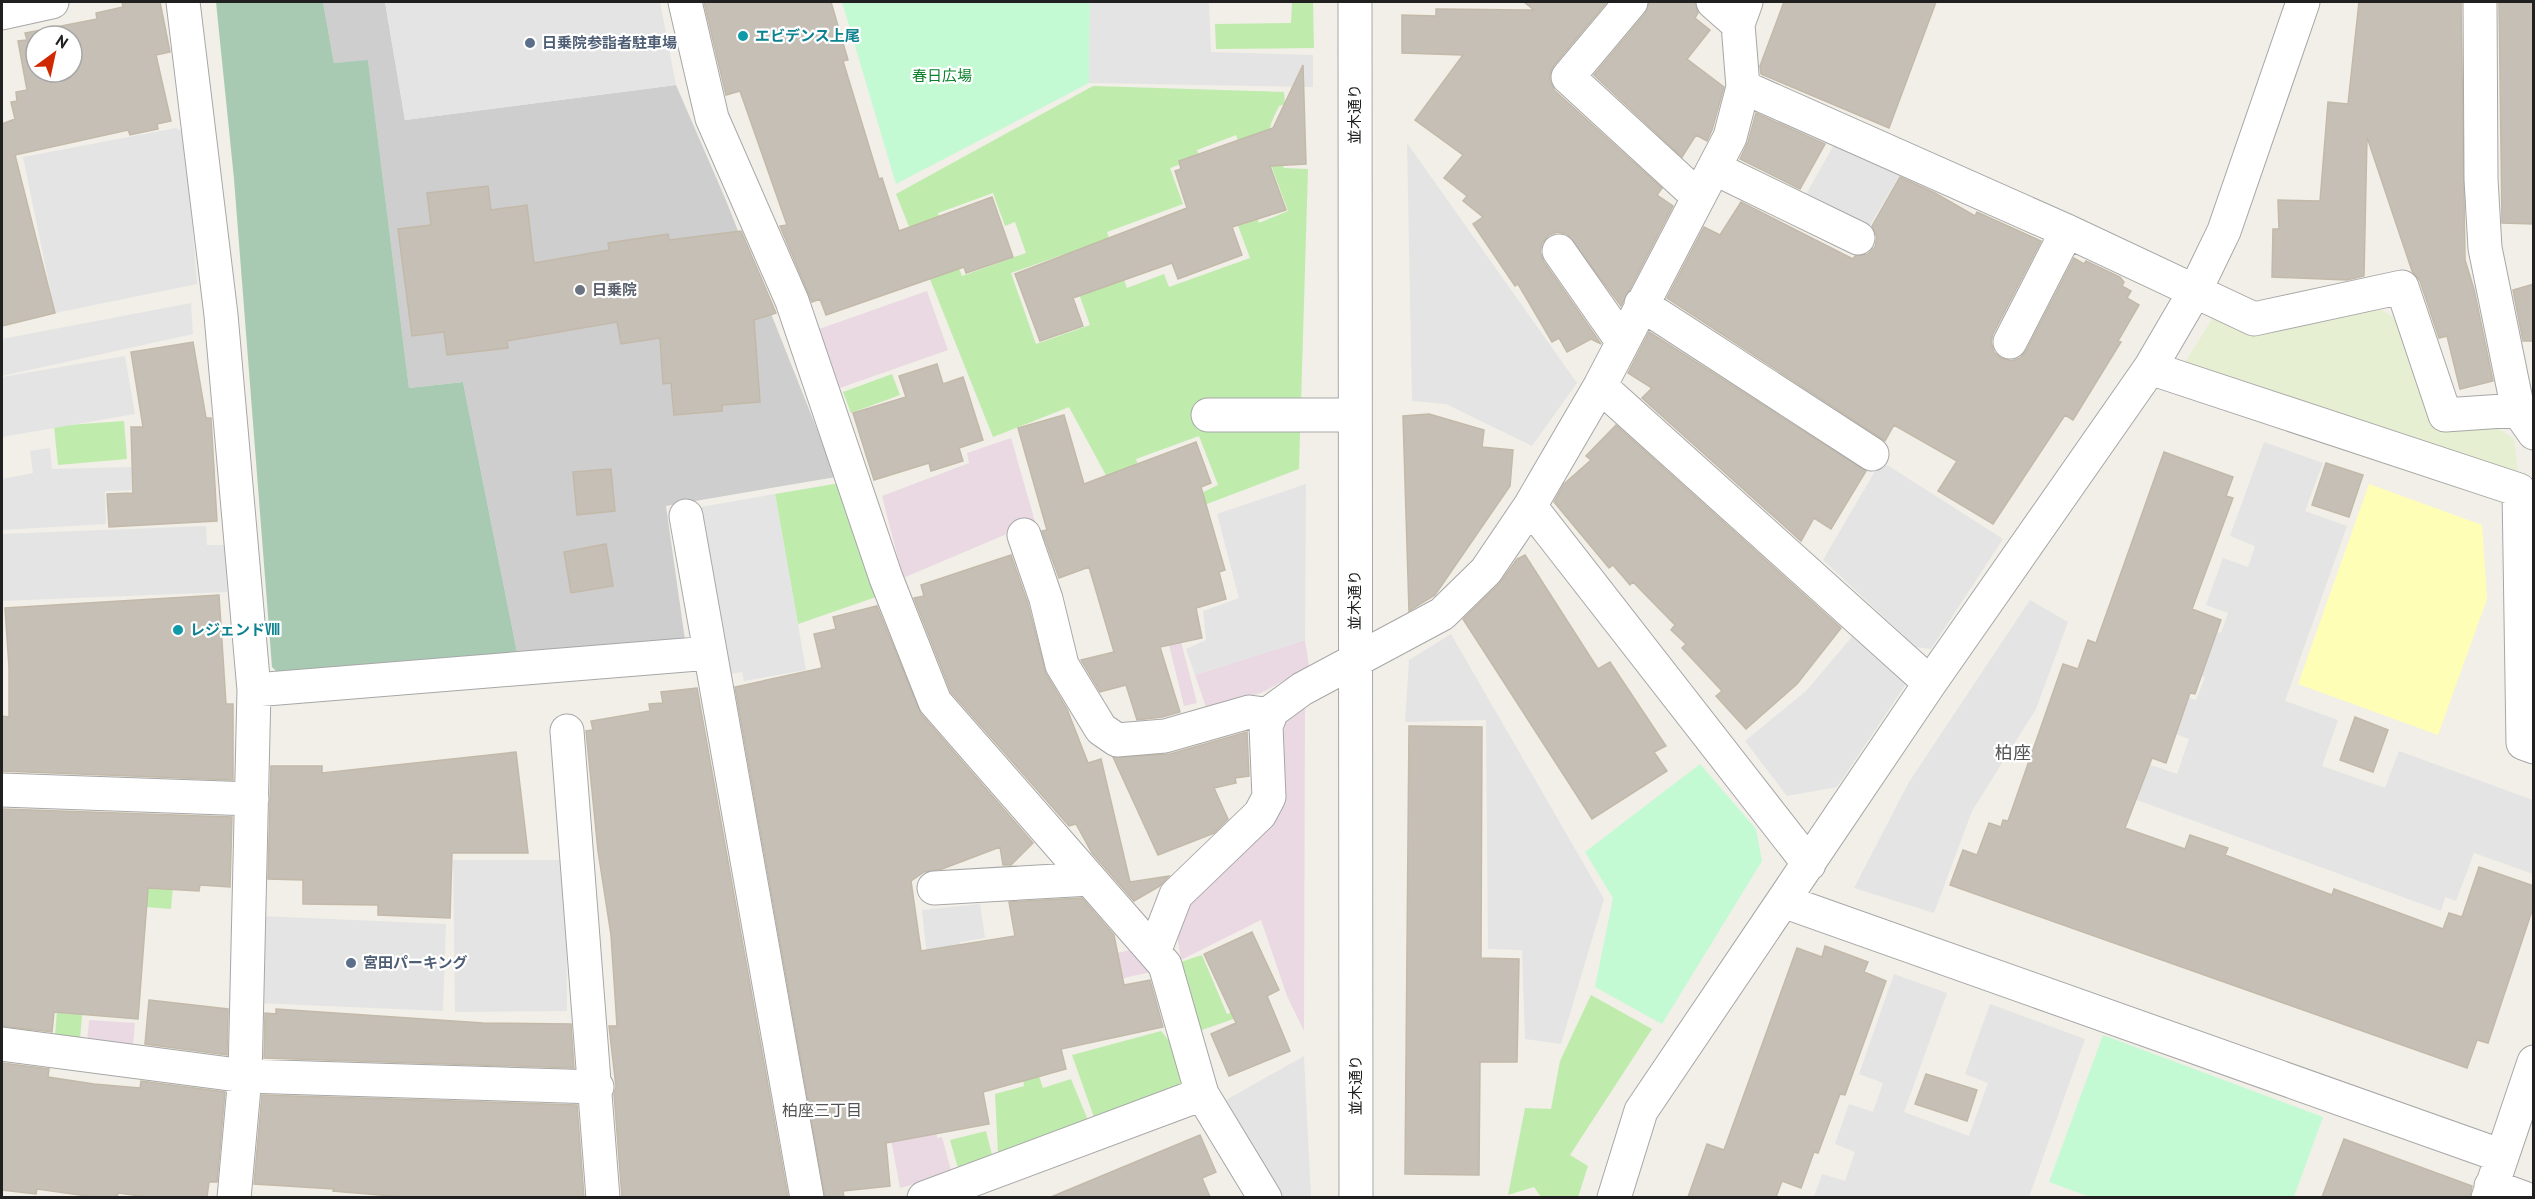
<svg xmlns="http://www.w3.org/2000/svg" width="2535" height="1199" viewBox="0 0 2535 1199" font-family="'PT Sans','Noto Sans JP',sans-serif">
<rect width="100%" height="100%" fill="#f1efe7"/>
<path fill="#ead9e3" d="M927 291 948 350 840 388 819 329Z
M1011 438 1035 522 903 578 882 496 969 463 967 453Z
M1180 638 1197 703 1184 706 1168 641Z
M1305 640 1309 666 1265 691 1208 713 1195 675Z
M1305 701 1304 1031 1287 996 1261 920 1181 960 1176 929 1184 908 1207 880 1233 864 1270 822 1282 726 1287 711Z
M1131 950 1151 972 1083 987 1078 961Z
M89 1020 135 1023 133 1046 87 1043Z
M915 1024 937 1138 942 1137 952 1174 900 1188 870 1026Z"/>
<path fill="#cecece" d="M323 2H385L405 120 676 85 725 198 836 477 666 506 685 640 517 652 463 382 409 388 368 61 334 63Z"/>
<path fill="#e7efd2" d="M2374 305 2404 324 2440 430 2487 421 2514 439 2519 479 2185 362 2214 316Z"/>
<path fill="#bfebad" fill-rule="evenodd" d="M1292 2H1313L1314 48 1216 49 1215 24 1291 23Z
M1093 86 1284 92 1285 104 1279 106C1263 139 1267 137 1284 168L1308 169 1299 469 1141 529 1108 479 1069 407 993 437 896 194ZM1236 135 1242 152 1271 165 1288 211 1259 223 1246 189 1227 196 1250 258 1169 287 1164 274 1127 288 1107 232 1183 204 1170 168 1200 157 1197 150ZM993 193 1005 226 1015 222 1026 253 962 276 938 213ZM1065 254 1090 325 1036 344 1011 273ZM1199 436 1218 485 1156 515 1136 459Z
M892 374 900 395 851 413 843 392Z
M124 421 127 459 58 465 54 426Z
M840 483 879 596 798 624 775 494Z
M126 871 174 875 171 909 146 907Z
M1202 955 1227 1014 1238 1010 1242 1016 1199 1031 1175 964Z
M17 976 85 982 80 1039 55 1037 58 997 35 994 31 1032 13 1030Z
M1591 995 1652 1029 1570 1155 1588 1166 1578 1197H1541L1534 1187 1508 1195 1525 1108 1551 1109 1560 1061Z
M1161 1031 1181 1055 1183 1088 1095 1120 1072 1055Z
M1037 1070 1043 1088 1071 1079 1090 1125 998 1153 995 1094 1024 1086 1022 1073Z
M986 1131 993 1159 958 1168 950 1140Z"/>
<path fill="#fffeb6" d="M2369 484 2482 525 2487 599 2438 735 2298 684Z"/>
<path fill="#a8cab3" d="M216 2H323L334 63 368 60 409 388 463 382 517 652 280 675 272 667 234 179Z"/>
<path fill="#c4fad3" d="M842 2H1090L1089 83 896 184Z
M1700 764 1756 829 1762 861 1662 1024 1595 987 1613 898 1585 852Z
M2103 1035 2323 1117 2294 1197H2090L2049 1182Z"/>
<path fill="#e4e4e4" d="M385 2H660L676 85 405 120Z
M1090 2H1209L1211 52 1313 55V87L1089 83Z
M176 128 185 134 197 284 55 313 23 157Z
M1407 143 1577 383 1532 446 1446 404 1412 401Z
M1835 143 1901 173 1866 232 1804 198Z
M191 303 193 334 2 376V339Z
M125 356 135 414 2 437V377Z
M2264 442 2323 463 2305 511 2347 526 2285 701 2338 720 2322 766 2385 788 2399 751 2533 800V874L2474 853 2456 901 2445 897 2441 911 2126 796 2139 761 2177 774 2189 739 2157 727 2170 691 2196 700 2205 677 2182 668 2198 625 2221 633 2228 613 2206 605 2223 558 2248 567 2255 546 2230 536Z
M50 448 52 469 215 465V488L105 491 106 524 2 530V479L33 473 30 451Z
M1881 461 2003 539 1931 649 1916 647 1823 560Z
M1306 484 1305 640 1195 675 1186 649 1206 640 1203 611 1239 598 1217 514Z
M775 494 806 670 744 681 742 672 725 675 695 508Z
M206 526 207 545H225L227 592 2 601V534Z
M2030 600 2068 622 2036 709 1972 811 1934 913 1854 888 1909 782Z
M1451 634 1604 899 1561 1044 1525 1039 1522 950 1488 949 1486 720 1405 722 1409 660Z
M1852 637 1908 681 1837 787 1787 796 1745 741 1806 691Z
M453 860H566L567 1011 455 1012Z
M980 904 985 938 960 942 961 953 927 957 922 910Z
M260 916 446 924 443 1011 257 1003Z
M1894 974 1947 993 1904 1112 1969 1136 1988 1083 1965 1074 1990 1004 2085 1039 2029 1197H1814L1822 1174 1845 1181 1855 1152 1835 1144 1849 1104 1873 1112 1883 1083 1859 1074Z
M1304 1056 1311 1197H1280L1226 1100Z"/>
<path fill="#c6bfb6" stroke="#c3b9a9" stroke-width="1.5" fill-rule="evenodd" d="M122 2H160L170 52 156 55 171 121 157 124 158 129 130 135 128 130 15 155 55 313 2 326V124L15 119 11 102 17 101 16 92 27 90 18 41 27 40 25 33 97 19 96 13 123 7ZM36 36H72V72H36Z
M704 2H831L848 60 843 61 879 179 882 178 899 231 992 197 1013 257 966 273 964 267 826 315 820 299 812 302 780 226 787 225 740 91 726 95Z
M1524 2H1607L1554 65 1550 73V82L1555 91 1662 188 1657 195 1673 206 1621 306 1567 234 1557 232 1549 235 1542 243 1540 252 1544 262 1601 344 1591 339 1567 352 1559 338 1552 342 1518 284 1515 286 1473 224 1483 217 1463 201 1467 196 1444 178 1463 155 1415 120 1463 55 1402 53V15L1436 16V9L1534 10Z
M1649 2H1695L1698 13 1695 18 1710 30 1687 59 1724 87 1712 130 1707 141 1696 135 1682 157 1594 75 1645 14Z
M1784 2H1936L1889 128 1761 74 1760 66Z
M2359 2H2461L2465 260 2474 289 2493 381 2460 389 2447 336 2439 338 2420 281 2412 271 2367 137 2364 276 2347 280 2272 277 2273 229H2279L2278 200 2320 201 2328 102 2348 104Z
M2499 2H2534V224L2502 223Z
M1303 65 1306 164 1270 166 1286 210 1232 227 1242 255 1178 279 1172 263 1073 298 1083 326 1040 341 1015 274 1187 208 1175 171 1181 169 1179 161 1273 128Z
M1756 113 1825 144 1800 189 1740 159 1748 142Z
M1900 177 1935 193 1975 216 1977 212 2041 241 1993 334 1991 342 1994 352 2001 358 2012 361 2020 358 2026 351 2074 258 2084 264 2086 261 2120 277 2124 282 2122 286 2131 291 2127 298 2139 305 2118 341 2121 342 2073 420 2065 415 1993 524 1938 491 1957 461 1894 425 1885 441 1667 298 1704 227 1720 235 1741 202 1853 259 1855 256 1868 254 1875 247 1877 237 1872 226Z
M488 186 491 210 527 205 534 263 609 250 608 243 668 234 669 240 741 231 776 313 754 320 760 402 722 405V411L674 415 671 383 663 384 660 338 621 344 617 322 507 341 508 348 447 355 444 332 412 336 398 229 431 225 427 193Z
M2534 284V341H2523L2513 290Z
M1649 332 1866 471 1831 529 1814 518 1801 541 1642 398 1652 388 1628 373Z
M193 342 206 418H211L217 521 109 527 107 494 133 493 131 427H143L131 352Z
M937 364 943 384 963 377 983 440 959 448 963 461 931 471 929 463 874 480 853 413 906 397 899 376Z
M1429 414 1484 430 1482 447 1513 450 1510 486 1435 595 1409 611 1403 416Z
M1064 415 1084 484 1196 442 1211 483 1201 487 1225 570 1219 572 1226 599 1196 608 1202 638 1160 647 1180 712 1162 717 1137 720 1126 685 1100 692 1081 660 1114 652 1089 567 1059 578 1042 531 1047 530 1018 428Z
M1616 425 1841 628 1797 684 1746 729 1716 696 1722 691 1682 648 1686 644 1671 630 1675 625 1633 582 1630 585 1613 565 1609 568 1554 502 1564 484 1591 460 1586 456Z
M2164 452 2233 477 2226 496 2233 498 2192 609 2221 620 2195 694 2190 693 2166 763 2152 758 2125 828 2185 849 2190 835 2228 848 2225 855 2332 895 2334 889 2443 929 2449 913 2462 917 2479 867 2534 886V905L2488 1043 2477 1040 2467 1068 1950 885 1963 850 1977 855 1989 823 2001 827 2003 820 2008 821 2063 664 2078 669 2088 640 2096 643Z
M2326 463 2363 475 2349 517 2312 505Z
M611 469 615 511 577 515 573 472Z
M606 544 613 586 571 593 564 552Z
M1011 555 1028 604 1046 674 1067 709 1088 763 1101 759 1130 882 1169 876 1160 886 1134 901 1092 853 1076 824 1069 826 951 692 914 598 924 596 921 585Z
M1525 555 1598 669 1610 662 1666 746 1654 752 1667 771 1592 819 1463 619 1499 584 1517 559Z
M219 595 226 704H233V780L2 771V716L9 717V667L5 608Z
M877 606 921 714 1033 843 1011 865H1003L1000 847 942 869 924 872 911 881 921 951 1015 936 1009 902 1082 898 1114 935 1124 985 1150 980 1163 1027 1061 1049 1066 1069 983 1092 989 1124 886 1143 890 1186 843 1191 844 1197H825L735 687 822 668 814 634 836 629 833 617Z
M697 688 788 1197H622L614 1094 616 1087 609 1026H617L611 935 598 851 586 731 593 730 591 721 650 711 649 704 663 703 661 692Z
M2355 717 2388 730 2373 772 2340 760Z
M1409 726 1482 727 1481 958 1519 959 1517 1062H1480L1479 1175 1405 1174Z
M1247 732 1249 776 1235 778 1236 783 1214 788 1228 819 1214 833 1158 855 1113 757 1170 754Z
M516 752 528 853H452L450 918 378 915V905L303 904V880L268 879 271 766H322V773Z
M2 809 232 817 230 887 200 885 199 891 148 888 138 1019 54 1012 52 1032 2 1026Z
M1252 932 1279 990 1267 996 1290 1051 1229 1076 1211 1034 1236 1023 1204 954Z
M1825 946 1868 962 1864 972 1886 981 1845 1095 1840 1094 1818 1153 1814 1152 1801 1188 1782 1181 1776 1197H1688L1707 1144 1724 1150 1797 948 1822 957Z
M149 1000 228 1009 227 1055 145 1044Z
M276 1009 483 1023 571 1024 574 1068 264 1058 265 1013 276 1014Z
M2 1063 49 1069 48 1077 94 1084 140 1088 141 1081 225 1092 217 1182H209L207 1197H148L118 1193 117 1197H94L37 1189 36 1194 2 1190Z
M1926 1074 1977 1090 1967 1121 1915 1104Z
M262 1095 577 1105 584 1197H404L333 1191 334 1189 254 1184Z
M1200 1135 1216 1172 1202 1178 1210 1197H1051Z
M2344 1139 2472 1186 2470 1197H2322Z"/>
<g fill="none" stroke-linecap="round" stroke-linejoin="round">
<defs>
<path id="minor" d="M183 2 221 315 254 690 245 1076 234 1198
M685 2 712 118 792 301 886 578 935 702 1165 965 1202 1094 1265 1198
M1355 2 1356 1198
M1631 2 1568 77 1691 190 1700 193
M1713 2 1738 24
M2480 2 2481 179 2485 248 2518 410 2534 433
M2 13 52 2
M1743 87 2067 231 2254 319 2402 287 2445 415 2518 410
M1714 168 1858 238
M1559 251 1622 341
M1641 304 1872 454
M2010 342 2067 231
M2150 368 2519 490 2523 743 2534 747
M1600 386 1930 683
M1208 415H1355
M1530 506 1809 864
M686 516 807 1198
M1024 535 1046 599 1062 665 1101 729 1117 740 1165 736 1249 712 1270 715
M254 690 710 653
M567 731 603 1198
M2 790 252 799
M934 888 1090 879
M1783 901 2502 1156
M1154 952 1176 895 1260 814 1269 797 1266 726 1272 711 1302 689 1442 614 1486 571 1530 506 1600 386 1730 137 1743 87 1738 24 1746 2
M2 1044 245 1076 597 1087
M2491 1186 2524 1198
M924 1198 1202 1094
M1614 1198 1641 1111 1930 683 2150 368 2195 291 2224 231 2303 2
M2488 1198 2534 1062"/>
</defs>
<use href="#minor" stroke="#a7a7a7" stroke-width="35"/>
<use href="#minor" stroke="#fff" stroke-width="33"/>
</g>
<g fill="#0f9aa8" stroke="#fff" stroke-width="2">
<circle cx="743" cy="36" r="6"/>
<circle cx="178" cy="630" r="6"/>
</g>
<g fill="#5c6f8a" stroke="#fff" stroke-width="2">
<circle cx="530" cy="43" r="6"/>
<circle cx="351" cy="963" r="6"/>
</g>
<circle fill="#6b7280" stroke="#fff" stroke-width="2" cx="580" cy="290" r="6"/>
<g text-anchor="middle" stroke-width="4.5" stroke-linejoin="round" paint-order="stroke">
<g font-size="15" font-weight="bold" fill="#0d838f" stroke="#fff" text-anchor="start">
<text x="755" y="41">エビデンス上尾</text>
<text x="190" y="635">レジェンドⅧ</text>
</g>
<g font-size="15" font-weight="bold" fill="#4e5e75" stroke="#fff" text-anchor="start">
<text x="542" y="48">日乗院参詣者駐車場</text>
<text x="363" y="968">宮田パーキング</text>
</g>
<g font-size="15" fill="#0b812c" stroke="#fff">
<text x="942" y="81">春日広場</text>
</g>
<g font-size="15" fill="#202020" stroke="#fff">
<text transform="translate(1355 114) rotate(-90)" y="5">並木通り</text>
<text transform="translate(1355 600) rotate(-90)" y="5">並木通り</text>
<text transform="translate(1356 1085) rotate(-90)" y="5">並木通り</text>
</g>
<g font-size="15" font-weight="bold" fill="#5b616d" stroke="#fff" text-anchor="start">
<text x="592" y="295">日乗院</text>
</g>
<g font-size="16" fill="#535353" stroke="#fff">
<text x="822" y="1116">柏座三丁目</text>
</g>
<g font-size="18" fill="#535353" stroke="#fff">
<text x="2013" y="759">柏座</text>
</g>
</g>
<rect width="2535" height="1199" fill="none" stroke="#202020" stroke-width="6"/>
<g transform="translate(54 54) rotate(33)"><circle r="28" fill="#ffffff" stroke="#a6a6a6" stroke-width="1.5"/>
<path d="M0-4.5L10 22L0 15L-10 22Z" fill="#d02800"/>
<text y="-9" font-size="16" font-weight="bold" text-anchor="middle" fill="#202020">N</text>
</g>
</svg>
